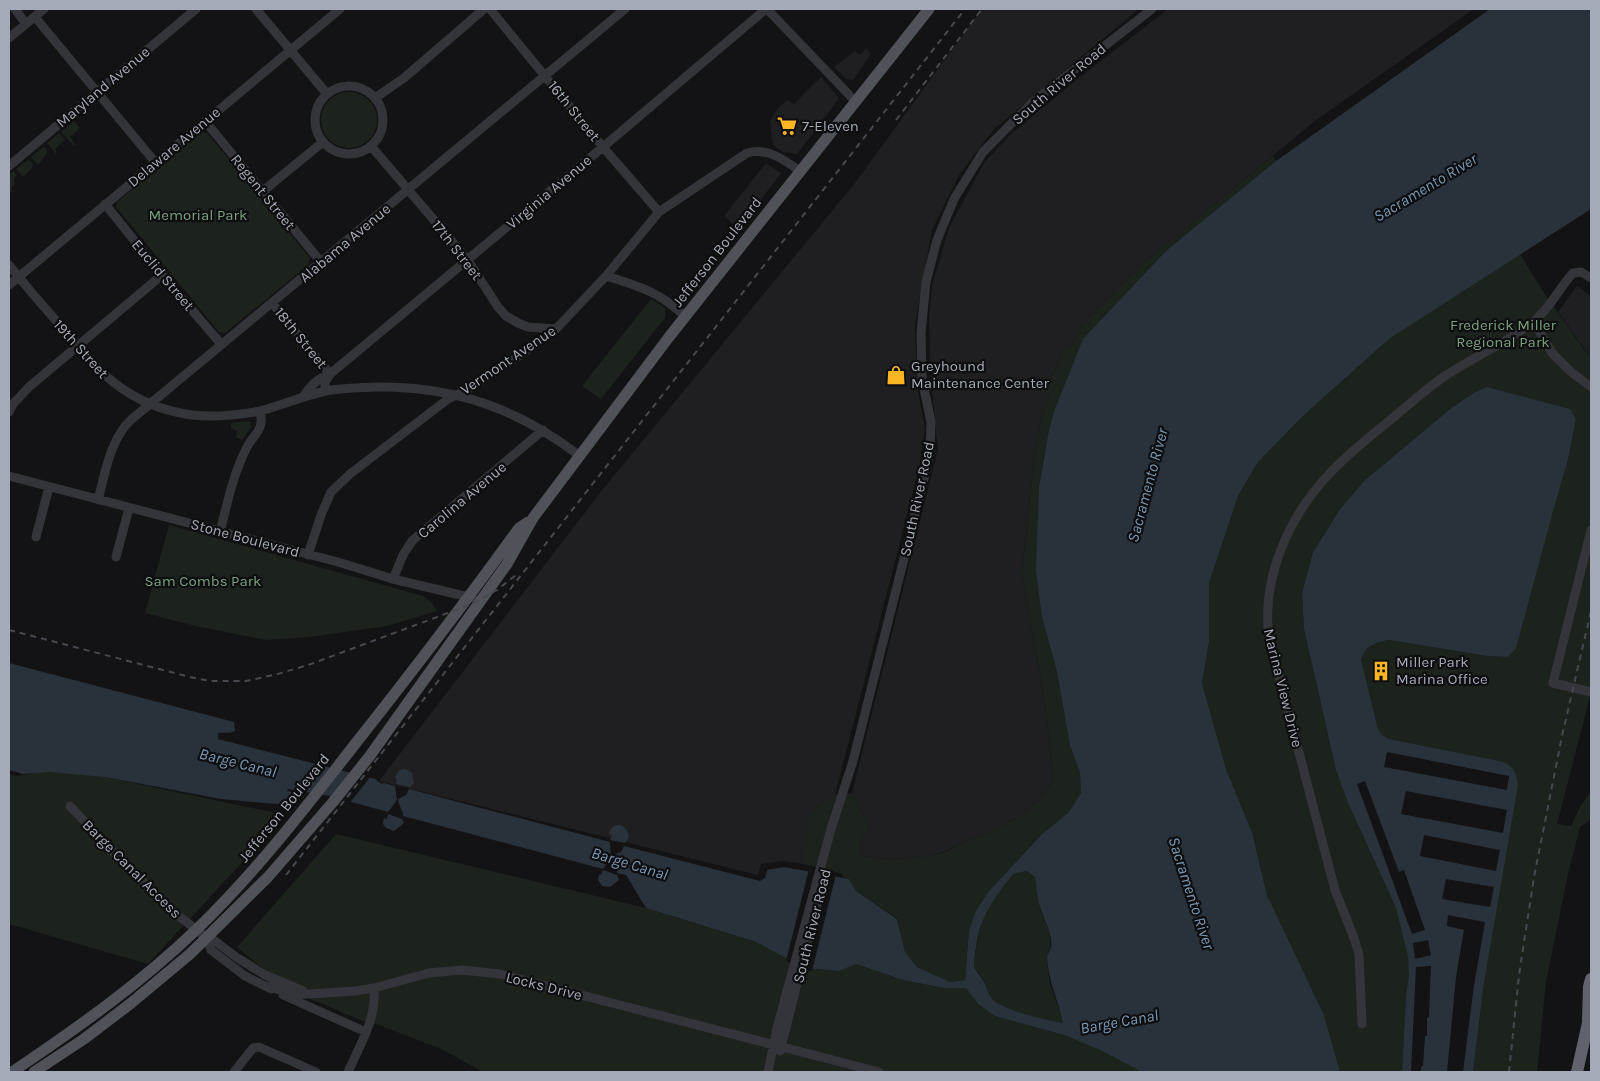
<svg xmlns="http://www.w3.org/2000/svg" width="1600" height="1081" viewBox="0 0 1600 1081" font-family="Karla,sans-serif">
<rect width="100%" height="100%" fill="#131315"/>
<path fill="#1f1f22" d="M982 9H1139L994 129 959 175 932 230 915 325 917 387 925 428 919 468 835 795 815 808 804 864 782 861 761 864 758 875 379 781 603 489 855 183Z
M1168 9H1474L1316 120 1141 265 1084 323 1070 347 1066 345 1046 390 1050 392 1041 420 1034 459 1022 574 1044 697 1054 779 1036 803 1018 817 986 834 963 842 946 851 933 855 892 860 858 855 862 838 870 828 852 793 938 449 931 380 929 319 932 285 949 228 984 163 1010 135 1075 81Z
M866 49 871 54 853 80 846 79 834 67 855 51 860 55Z
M821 77 839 98 832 108 797 154 783 152 773 145 770 121 778 108 787 100 794 104Z
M766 163 781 173 739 229 724 216Z
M1577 286 1591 296V355L1586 351 1558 312Z"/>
<path fill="#1b231c" d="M321 120a28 28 0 1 1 56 0a28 28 0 1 1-56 0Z
M74 121 80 128 70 137 75 144 74 146 61 132Z
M204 132 208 134 310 258 308 265 225 333 219 332 116 207 117 202 200 133Z
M59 133 65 140 55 149 57 152 56 154 47 143Z
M44 146 48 152 38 165 31 157Z
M1273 156 1276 161 1167 250 1053 414 1044 455 1039 486 1038 526 1042 617 1057 672 1070 746 1080 773 1081 793 1069 812 1041 835 989 891 969 930 965 980 950 982 917 967 905 952 897 918 856 891 849 879 842 877 843 874 804 864 808 819 815 808 835 795 852 793 870 828 862 838 858 855 892 860 933 855 946 852 963 842 986 834 1018 817 1036 803 1054 779 1044 697 1022 574 1034 459 1041 420 1050 392 1046 390 1066 345 1070 347 1084 323 1141 265Z
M29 159 33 163 32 168 23 177 16 169Z
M13 171 17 175 14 179 15 184 11 188 14 192 12 193 9 189V175Z
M1520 254 1544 293 1585 351 1591 355V693L1557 824 1571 826 1581 805 1591 792V819L1580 827 1568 874 1546 982 1537 1072H1473L1484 983 1500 761 1389 739 1382 735 1378 729 1361 660C1366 645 1374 643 1389 640L1487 656 1508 657 1568 460 1576 419 1570 409 1487 387 1475 392 1450 409 1365 480 1340 509 1313 552 1302 593 1304 629 1336 769 1348 803 1396 908 1409 957V975L1406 995 1402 1072H1340L1324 1015 1267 895 1252 832 1226 769 1202 683 1209 642V583L1238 496 1258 462 1303 416 1389 339Z
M651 299 665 308V318L601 399 582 386Z
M247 421 250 422 251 427 242 440 236 437 237 431 231 428V423Z
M169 525 423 596 431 602 437 611 387 626 309 637 266 640 196 626 145 613Z
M62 768 286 815 148 964 9 924V774L17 776Z
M336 834 646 908 758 943 804 968 839 971 856 964 903 980 944 988H966L978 1004 995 1016 1067 1036 1102 1051 1142 1072H483L441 1049 379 1025 363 1021 289 990 237 947Z
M1025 871 1035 877C1037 887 1038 898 1040 908 1042 918 1049 926 1050 937 1052 948 1046 960 1048 971 1050 989 1058 1006 1064 1023 1042 1018 1014 1015 995 1002 987 996 989 990 985 982 982 976 977 973 975 966 973 962 975 956 976 951 979 918 993 898 1013 873Z"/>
<path fill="#29323a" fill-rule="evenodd" d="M1490 9H1591V209L1389 339 1303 416 1258 462 1238 496 1209 583V642L1202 683 1226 769 1252 832 1267 895 1324 1015 1340 1072H1142L1102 1051 1067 1036 995 1016 978 1004 966 988H944L903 980 856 964 839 971 804 968 756 942 646 908 626 875 617 873V865L612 859 613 855 621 852 624 846 760 881 765 878 767 870 784 867 849 879 856 891 897 919 905 952 917 967 950 982 965 980 969 930 976 911 989 891 1041 835 1069 812 1081 793 1080 773 1070 746 1057 672 1042 617 1036 571 1039 486 1048 435 1053 414 1083 339 1167 250 1276 161ZM1026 871 1035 877C1037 888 1037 900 1041 910 1045 923 1058 942 1047 956 1048 982 1058 999 1063 1023 1041 1018 1017 1014 997 1003 987 997 989 989 983 980 980 975 975 971 974 964 974 959 975 953 976 948 979 918 995 897 1013 874Z
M1487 387 1570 409 1576 419 1568 460 1553 511 1516 648 1508 657 1487 656 1389 640C1374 643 1366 645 1361 660L1378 729 1382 735 1389 739 1500 761C1514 766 1516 771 1518 785L1484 983 1473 1072H1402L1406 995 1409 975 1408 957 1396 908 1348 803 1336 770 1304 629 1302 593 1313 552 1340 509 1365 480 1450 409 1475 392Z
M9 663 234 722 235 731C228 734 224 732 218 733V739L375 779 382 784 384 783 395 786 397 800 388 812 330 796 288 789 287 791 298 793 293 800 288 805 221 799 105 777 50 772 23 774 9 770Z
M402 769 408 770 412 773 414 783 410 787 396 784 397 779 395 778C396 774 398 771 402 769Z
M409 789 610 842 611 857 603 869 403 816C403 809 398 805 398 799L406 795Z
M388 814 402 819 404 823 394 831 386 828 383 824 384 818 387 819Z
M619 825C625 826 628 831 629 837L625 843 610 840 612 835 609 834C610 829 613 825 619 825Z
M603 870 617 875 619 880 610 887 602 886 598 880 599 875H601Z"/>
<path fill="#131315" d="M1387 752 1509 776 1507 790 1384 767Z
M351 771 371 776 349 804 330 798Z
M1365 781 1399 872 1404 870 1425 930 1412 934 1357 784Z
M1406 791 1507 810 1503 833 1401 814Z
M1424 835 1500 850 1496 871 1420 856Z
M809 869 836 874 812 971 804 970 786 961Z
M1446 879 1494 887 1490 907 1442 899Z
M1448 915 1485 922 1474 985 1463 1072H1447L1456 977 1464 930 1447 926Z
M1428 940 1431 955 1415 959 1413 943Z
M1431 966 1429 1017 1427 1018V1036H1425L1423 1066 1421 1067V1072H1411L1416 967Z"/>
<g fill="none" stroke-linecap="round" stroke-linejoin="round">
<path stroke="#34353b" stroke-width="9" d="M15 9 26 24
M256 9 327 94
M490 9 603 147 659 212
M767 9 856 102
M35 17 155 162
M9 38 44 9
M315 120a34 34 0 1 1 68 0a34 34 0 1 1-68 0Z
M375 98 404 78 484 9
M205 121 321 262
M371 146 467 259 498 307 506 316 518 323 528 327 556 329
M9 166 196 9
M263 191 323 142
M105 204 162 275 221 344
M9 265C25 285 41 304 58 323 97 371 127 406 192 415 215 418 238 415 260 411
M606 276C638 286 661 292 685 317
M9 285 340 9
M272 303 330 374C316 380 311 385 303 397
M1534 322 1552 353 1571 372 1591 387
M325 391V382L330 374 603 147 766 9
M9 412 13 404 29 387 162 275
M9 476 338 562 393 579 473 598
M98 500C105 474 109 446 126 425 133 417 142 411 150 404L625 9
M1591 530 1553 683 1591 692
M220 532C227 504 233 475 246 449 253 434 265 431 260 411 282 405 303 396 326 391 342 388 358 388 375 387 454 386 517 408 580 456
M36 537 49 487
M308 555 321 515 331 492 350 474 448 399 465 391 519 356 556 329 606 276 659 212 747 153C767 147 785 160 801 172
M116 557 129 508
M393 579 403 555 412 541 543 430
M70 806 121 860 175 913 207 938 215 941 236 957 265 975 303 991
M207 938 211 950 245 976 271 989
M267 986 289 993 310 994 355 991 374 988 429 973 462 970 500 974 879 1072
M283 995 366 1032
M1362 1024 1359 954 1354 938 1335 890 1269 638C1261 578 1289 516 1330 473 1348 454 1369 437 1389 421 1407 406 1424 391 1442 378 1471 358 1505 344 1533 322 1550 309 1559 288 1573 273L1581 272 1591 278
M780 1051 822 885
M234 1072 253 1048 259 1047 316 1072
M348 1072C360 1045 377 1018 374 988
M768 1072 777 1028 831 829 853 761 923 483 930 450 931 422 922 379 921 333 926 282 937 240 954 199 983 152 1034 101 1152 9"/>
<path stroke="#50525a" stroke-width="11" d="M12 1072C76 1029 141 983 197 929 254 874 303 811 352 748 409 676 465 603 519 528L528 522
M34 1072 84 1039 130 1004 190 954 268 877 333 802 369 757 507 564 533 518 669 337 929 9"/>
<path stroke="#60636c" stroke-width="12" d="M1588 1020 1589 987 1591 979
M1577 1072 1588 1023 1591 1013"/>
<path stroke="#474950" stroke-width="2" stroke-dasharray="6 5" stroke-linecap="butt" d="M896 120 982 9
M9 630 190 677 210 681H246L278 674 311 664 472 604 497 590 516 575
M286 875 965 9
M1509 1072 1519 975 1534 877 1562 736 1591 611"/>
</g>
<defs>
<symbol id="supermarket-bare" viewBox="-9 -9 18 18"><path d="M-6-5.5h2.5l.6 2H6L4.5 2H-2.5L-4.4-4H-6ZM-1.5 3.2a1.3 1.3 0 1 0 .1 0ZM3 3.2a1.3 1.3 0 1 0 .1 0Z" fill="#fcb624" stroke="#0e0e10" stroke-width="2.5" paint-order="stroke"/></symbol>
<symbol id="shop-bare" viewBox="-9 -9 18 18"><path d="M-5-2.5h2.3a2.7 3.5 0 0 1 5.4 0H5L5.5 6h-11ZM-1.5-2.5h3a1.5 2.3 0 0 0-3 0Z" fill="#fcb624" stroke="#0e0e10" stroke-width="2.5" paint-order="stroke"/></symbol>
<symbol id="building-bare" viewBox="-9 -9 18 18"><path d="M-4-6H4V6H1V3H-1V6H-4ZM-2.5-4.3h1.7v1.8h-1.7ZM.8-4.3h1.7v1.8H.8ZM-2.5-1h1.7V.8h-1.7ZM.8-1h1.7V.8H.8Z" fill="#fcb624" stroke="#0e0e10" stroke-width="2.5" paint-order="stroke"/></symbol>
</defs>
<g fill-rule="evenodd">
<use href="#supermarket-bare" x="773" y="112" width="28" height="28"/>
<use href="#shop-bare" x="882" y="361" width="28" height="28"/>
<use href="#building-bare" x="1367" y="657" width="28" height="28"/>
</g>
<g text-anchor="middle" stroke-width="4.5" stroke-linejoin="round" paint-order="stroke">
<g font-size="15" fill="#a4aab7" stroke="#0e0e10">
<text transform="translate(1059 84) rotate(-40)" y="5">South River Road</text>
<text transform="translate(103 87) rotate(-40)" y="5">Maryland Avenue</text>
<text transform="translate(574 111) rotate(51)" y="5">16th Street</text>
<text transform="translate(174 147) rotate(-40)" y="5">Delaware Avenue</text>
<text transform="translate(263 192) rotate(51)" y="5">Regent Street</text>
<text transform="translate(549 192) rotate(-40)" y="5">Virginia Avenue</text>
<text transform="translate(345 243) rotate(-40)" y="5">Alabama Avenue</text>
<text transform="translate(457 250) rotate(52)" y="5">17th Street</text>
<text transform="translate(717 252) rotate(-52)" y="5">Jefferson Boulevard</text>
<text transform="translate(163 275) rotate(50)" y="5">Euclid Street</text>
<text transform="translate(301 338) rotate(51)" y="5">18th Street</text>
<text transform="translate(81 349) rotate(48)" y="5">19th Street</text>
<text transform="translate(508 360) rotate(-34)" y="5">Vermont Avenue</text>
<text transform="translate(917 499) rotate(-78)" y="5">South River Road</text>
<text transform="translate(462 500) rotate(-40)" y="5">Carolina Avenue</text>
<text transform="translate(245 538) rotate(15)" y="5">Stone Boulevard</text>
<text transform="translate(1283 688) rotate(76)" y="5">Marina View Drive</text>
<text transform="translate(284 808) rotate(-51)" y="5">Jefferson Boulevard</text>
<text transform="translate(132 869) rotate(45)" y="5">Barge Canal Access</text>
<text transform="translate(812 926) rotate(-76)" y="5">South River Road</text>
<text transform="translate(544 986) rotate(14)" y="5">Locks Drive</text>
</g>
<g font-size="15" fill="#a4aab7" stroke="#0e0e10" text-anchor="start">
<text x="802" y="131">7-Eleven</text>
<text x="911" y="371">Greyhound<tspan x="911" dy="17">Maintenance Center</tspan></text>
<text x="1396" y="667">Miller Park<tspan x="1396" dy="17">Marina Office</tspan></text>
</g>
<g font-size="15" fill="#7aa37d" stroke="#0e0e10">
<text x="198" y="220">Memorial Park</text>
<text x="1503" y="330">Frederick Miller<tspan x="1503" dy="17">Regional Park</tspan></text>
<text x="203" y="586">Sam Combs Park</text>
</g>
<g font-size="16" font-style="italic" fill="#7998b4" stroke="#0e0e10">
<text transform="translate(1425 187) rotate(-31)" y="6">Sacramento River</text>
<text transform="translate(1147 485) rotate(-75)" y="6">Sacramento River</text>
<text transform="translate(238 762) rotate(14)" y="6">Barge Canal</text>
<text transform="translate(630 863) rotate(17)" y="6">Barge Canal</text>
<text transform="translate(1192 893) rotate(72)" y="6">Sacramento River</text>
<text transform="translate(1119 1021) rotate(-10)" y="6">Barge Canal</text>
</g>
</g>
<rect width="1600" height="1081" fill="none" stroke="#a4aab7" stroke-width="20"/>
</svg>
